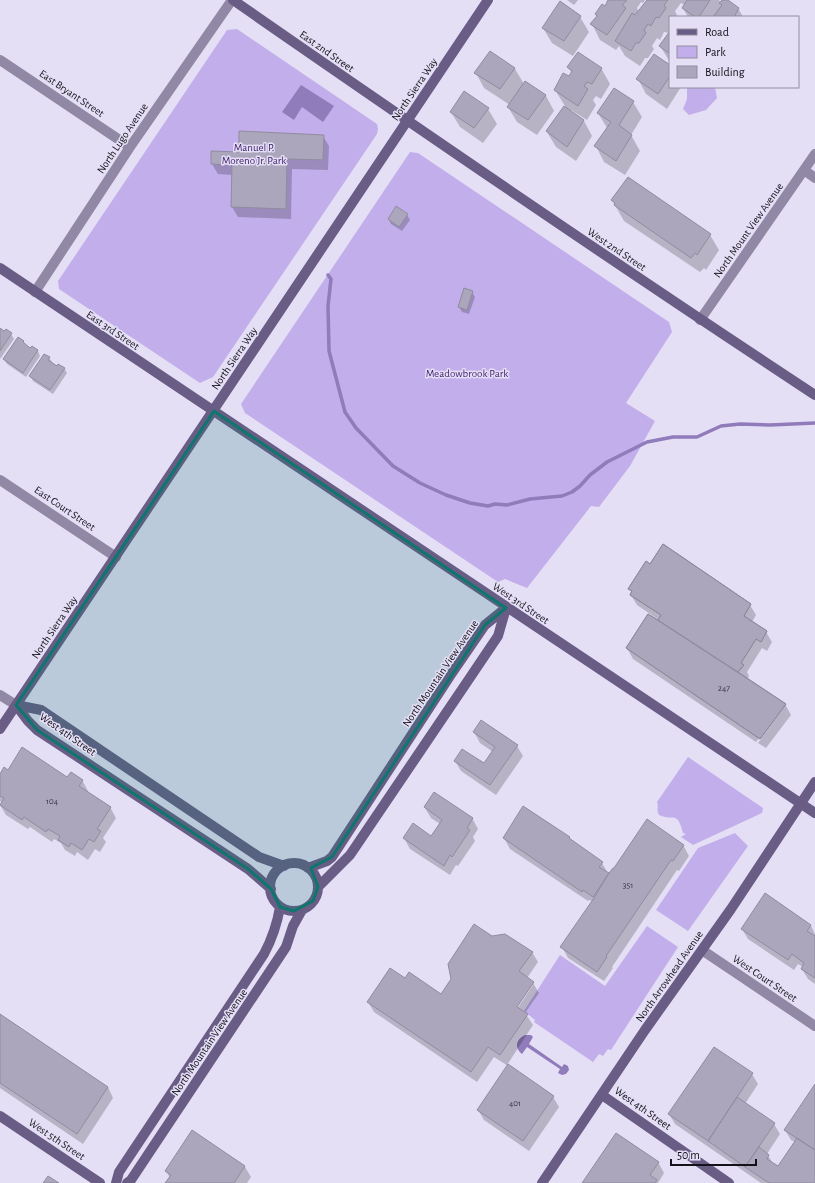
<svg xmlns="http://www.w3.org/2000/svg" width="815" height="1183" viewBox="0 0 815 1183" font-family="'Alegreya Sans',sans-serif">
<rect width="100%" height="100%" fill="#e5dff6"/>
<path fill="#c1aeeb" d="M237 29 377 124 378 129 377 134 213 377 200 383 59 289 58 281 227 30Z
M687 87H715L717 98 706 110 689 115 683 109 687 99Z
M410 152 418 153 669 322 672 332 626 403 655 421 630 466 599 507 591 506 527 588 505 579 498 582 245 413 241 404Z
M688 757 763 808 762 813 693 845 681 837 686 834 683 833C677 809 673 822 659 815 656 810 659 807 657 802Z
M735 833 748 846 688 931 656 910 698 848Z
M647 926 678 947 611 1050 608 1049 603 1056 599 1054 593 1062 534 1022 535 1020 524 1011 560 955 605 986Z"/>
<path fill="#907bbb" d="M301 85 334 106 323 122 302 107 294 120 282 112Z
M525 1035H531L533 1037 529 1044 562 1067 564 1064 568 1066 569 1070 566 1074 562 1075 558 1073 560 1069 527 1047 522 1054C514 1048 516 1039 525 1035Z"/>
<path fill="#0003" fill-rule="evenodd" d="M567 0H578L574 5Z
M609 0H645L643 3 641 2 637 8 639 12 648 0H719L721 3 723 0H726L738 8 743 17H688L683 8 685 5 681 3 675 11 677 15 675 17H670V62L660 46 670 33 664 32 660 40 657 38 652 46 654 49 648 58H645L640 66 625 56 619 46 616 50 600 40 592 24 606 7Z
M580 17 589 32 573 56 552 43 543 28Z
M490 53 515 69 524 84 525 82 546 96 554 111 537 135 517 122 508 107 510 105 484 88 476 73Z
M568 67 601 68 610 84 601 99 596 96 593 100 596 105 587 120 571 110 570 112 584 121 592 136 576 161 556 147 547 132 565 106 555 90 572 73Z
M670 67V87H681L667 109 646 94 638 79Z
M633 102 642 117 631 135 640 151 625 175 604 162 596 146 607 128 598 113Z
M488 109 497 124 483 143 460 127 451 112Z
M323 136 329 146 328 170 292 169 291 219 238 217 232 207 233 175 218 174 212 164V152L240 153Z
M612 200 710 235 719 250 706 270 704 268 700 272 624 221Z
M397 208 407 215 410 220 402 231 391 224 389 220Z
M472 292 475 297 469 314 462 312 459 307Z
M0 329 4 332 11 334 14 339 0 359Z
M18 338 24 342 26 346 30 349 32 347 38 351 40 356 26 377 7 364 4 359Z
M49 358 57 368H64L67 373 53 394 33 381 30 376Z
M651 565 750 605 756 615 752 622 766 632 772 642 767 651 762 648 747 672 749 676 747 679 785 704 791 715 766 748 758 743 784 707H782L756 742 633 659 627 648 659 620 637 605 631 595 632 593 630 589Z
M474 732 517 746 523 756 496 795 461 771 455 761 484 765 493 752 480 743Z
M8 771 82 780 88 791 87 792 110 807 116 818 103 838 106 842 100 852 95 849 88 860 77 852 75 856 65 850 61 843 54 839 52 842 30 827 28 829 6 815 0 805 2 802 0 801V775Z
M425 808 472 818 478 829 473 837 475 841 458 866 456 865 450 875 410 849 404 838 431 837 440 824 431 818Z
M504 838H569L570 840 602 863 609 875 683 845 689 856 679 871 677 870 612 967 613 968 604 981 568 958 562 947 592 901 589 900 588 901 510 849Z
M765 894 811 926 815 934V984L808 979 802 969 803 967 798 964 794 970 748 939 742 929Z
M492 937 532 952 538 962 527 978 533 983 539 993 525 1013 533 1025 507 1065 553 1097 559 1107 529 1151 484 1120 478 1110 508 1066 494 1057 477 1082 374 1012 368 1002 405 979 441 996ZM530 985H533L515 1012 513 1010Z
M0 1015 108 1087 113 1098 83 1144 0 1088Z
M714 1049 752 1074 758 1084 745 1104 774 1124 780 1134 767 1154 774 1165 778 1168 795 1142 791 1140 785 1130 815 1086V1183H761L675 1124 669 1114Z
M192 1131 245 1167 251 1177 247 1183H167L170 1178 166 1171Z
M658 1162 664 1173 658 1183H583Z"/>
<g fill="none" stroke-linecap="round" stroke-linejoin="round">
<path stroke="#907bbb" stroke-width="3.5" d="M328 275 331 279 328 306 329 351 345 412 356 428 393 466 420 483 446 495 470 503 488 506 495 504 507 505 530 499 562 496 572 492 580 486 590 475 607 462 647 442 673 437H697L721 426 740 424 770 425 815 423"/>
</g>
<path fill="#aba6bb" stroke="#918ba0" d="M608 0H627L622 5 626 8 607 35 590 24 597 16 595 14 602 4 605 6Z
M647 0H668L664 5 666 8 659 18 656 17 651 26 648 24 644 30 646 33 639 43H636L631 51 615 41 632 13 635 15Z
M687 0H710L699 17H695L682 8Z
M722 0H728L739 8 735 15 737 17H713L722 5 719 3Z
M560 1 581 16 564 41 542 28Z
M670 31V54L659 46Z
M490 51 515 68 500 89 474 73Z
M578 52 602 68 592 84 587 82 584 86 588 89 578 106 554 90 563 73 569 76 572 71 567 67Z
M654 54 670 65V76L658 94 636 79Z
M525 81 546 95 528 120 507 107Z
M614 88 634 101 619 125 632 135 616 161 594 146 611 122 597 113Z
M464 91 489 108 474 128 450 112Z
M564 106 584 120 567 147 546 131Z
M239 131 324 135 323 160 287 159 286 209 231 207 232 165 211 164V151L239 152Z
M628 177 711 234 697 255 695 253 691 258 614 205 615 203 611 200Z
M396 206 408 214 399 227 388 219Z
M464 288 473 291 467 310 458 307Z
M0 328 4 331 6 329 12 333 0 351Z
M18 337 24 341 23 342 30 348 32 346 38 350 23 373 3 359Z
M44 354 50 357 48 360 57 366 58 364 65 368 50 390 29 376Z
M663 544 751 604 744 616 767 631 761 642 756 639 741 663 744 665 738 672 786 704 760 739 626 648 648 614 658 620 661 615 630 595 632 591 628 589 646 561 650 564Z
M663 544 751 604 744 616 767 631 761 642 756 639 741 663 744 665 738 672 658 620 661 615 630 595 632 591 628 589 646 561 650 564Z
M648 614 786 704 760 739 626 648Z
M481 720 518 745 490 785 454 761 462 749 484 763 495 747 473 732Z
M22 747 67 777 71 772 83 780 79 786 111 807 97 829 101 831 94 842 89 839 82 850 71 843 69 847 58 840 60 836 48 829 46 832 24 817 22 820 0 805 4 798 0 796V774L4 767 8 770Z
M434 792 473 818 467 828 470 830 452 857 450 855 444 866 403 838 413 823 431 836 442 820 424 807Z
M523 806 570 837 569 838 603 862 599 867 609 873 593 897 583 890 582 892 503 838Z
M647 819 684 845 673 861 671 860 606 956 607 957 597 972 560 947 594 898 609 873 613 868H614Z
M765 893 811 925 807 931 815 936V978L801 969 804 963 792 954 788 960 741 929Z
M474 924 492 936 505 934 533 952 519 971 534 982 517 1007 528 1014 500 1055 488 1047 471 1072 367 1002 390 968 405 978 409 972 441 994 451 979 448 964Z
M0 1014 108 1087 77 1134 0 1083Z
M714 1047 753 1073 708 1141 668 1114Z
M508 1064 554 1096 523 1141 477 1110Z
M815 1084V1150L784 1130Z
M737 1097 775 1123 745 1167 708 1141Z
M192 1130 245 1166 234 1183H165L171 1175 165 1171Z
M616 1133 659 1162 650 1175 657 1180 655 1183H582Z
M797 1138 815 1150V1183H769L745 1167 759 1147 769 1155 767 1159 778 1166Z
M48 1176 59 1183H43Z"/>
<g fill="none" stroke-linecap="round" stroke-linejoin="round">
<path stroke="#9088a4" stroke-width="10" d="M0 60 130 147
M804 170 815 178
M35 292 130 147 232 0
M700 320 815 154
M0 480 116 557
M0 695 16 705
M702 950 815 1026"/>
<path stroke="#695c85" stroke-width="10" d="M233 0C426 134 619 266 815 395
M0 268 815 813
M16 705 28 721 37 730 248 869 271 889
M16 705 41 710 259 857 284 866
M0 729 488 0
M270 887a24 24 0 1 1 48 0a24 24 0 1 1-48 0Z
M308 868 327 861 332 857 450 676 485 625 506 608
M318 887 350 855 465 685 498 636 506 608
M602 1095 729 1183
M0 1116 100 1183
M116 1183 119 1172 264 954C273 937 277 925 280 907
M127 1183 131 1180 286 947 293 926 302 910
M542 1183 645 1030 731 909 815 782"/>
</g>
<path fill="#0f766e" fill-opacity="0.2" stroke="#0f766e" stroke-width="3" stroke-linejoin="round" d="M214 411 506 608 485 625 332 857 311 868 318 887 313 901 294 911 280 907 271 889 248 869 37 730 16 705Z"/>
<g text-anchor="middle" stroke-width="3" stroke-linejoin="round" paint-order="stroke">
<g font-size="9" fill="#393642">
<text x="724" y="691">247</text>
<text x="52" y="804">104</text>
<text x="628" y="888">351</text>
<text x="515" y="1106">401</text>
</g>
<g font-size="11" fill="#131119" stroke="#e5dff6">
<text transform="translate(327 51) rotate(35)" y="4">East 2nd Street</text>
<text transform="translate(414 89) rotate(-56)" y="4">North Sierra Way</text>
<text transform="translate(72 93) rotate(34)" y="4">East Bryant Street</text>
<text transform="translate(122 138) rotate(-56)" y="4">North Lugo Avenue</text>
<text transform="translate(748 230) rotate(-55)" y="4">North Mount View Avenue</text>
<text transform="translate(617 249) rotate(34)" y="4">West 2nd Street</text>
<text transform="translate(113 330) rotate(34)" y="4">East 3rd Street</text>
<text transform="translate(234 358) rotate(-56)" y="4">North Sierra Way</text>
<text transform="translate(65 508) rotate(34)" y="4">East Court Street</text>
<text transform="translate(521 603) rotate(34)" y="4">West 3rd Street</text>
<text transform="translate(54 627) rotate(-56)" y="4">North Sierra Way</text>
<text transform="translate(440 673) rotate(-56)" y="4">North Mountain View Avenue</text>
<text transform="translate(68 734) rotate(35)" y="4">West 4th Street</text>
<text transform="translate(669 976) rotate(-55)" y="4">North Arrowhead Avenue</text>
<text transform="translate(765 978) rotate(34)" y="4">West Court Street</text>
<text transform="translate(209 1042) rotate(-56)" y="4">North Mountain View Avenue</text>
<text transform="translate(643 1108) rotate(35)" y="4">West 4th Street</text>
<text transform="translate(57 1139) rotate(34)" y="4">West 5th Street</text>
</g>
<g font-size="11" fill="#432370" stroke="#e5dff6">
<text x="254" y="151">Manuel P.<tspan x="254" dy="13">Moreno Jr. Park</tspan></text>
<text x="467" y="377">Meadowbrook Park</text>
</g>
</g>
<rect x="669" y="16" width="130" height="72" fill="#e5dff6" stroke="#918d9e"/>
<rect x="677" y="29" width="20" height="6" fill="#695c85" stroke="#918d9e"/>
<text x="705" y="36" font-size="12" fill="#131119">Road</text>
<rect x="677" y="46" width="20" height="12" fill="#c1aeeb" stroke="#918d9e"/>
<text x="705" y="56" font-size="12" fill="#131119">Park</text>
<rect x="677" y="66" width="20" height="12" fill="#aba6bb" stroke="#918d9e"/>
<text x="705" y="76" font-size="12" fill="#131119">Building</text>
<path d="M671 1159v6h85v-6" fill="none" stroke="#131119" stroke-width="2"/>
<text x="677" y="1159" font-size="12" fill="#131119" stroke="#e5dff6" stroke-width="3" paint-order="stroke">50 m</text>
</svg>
